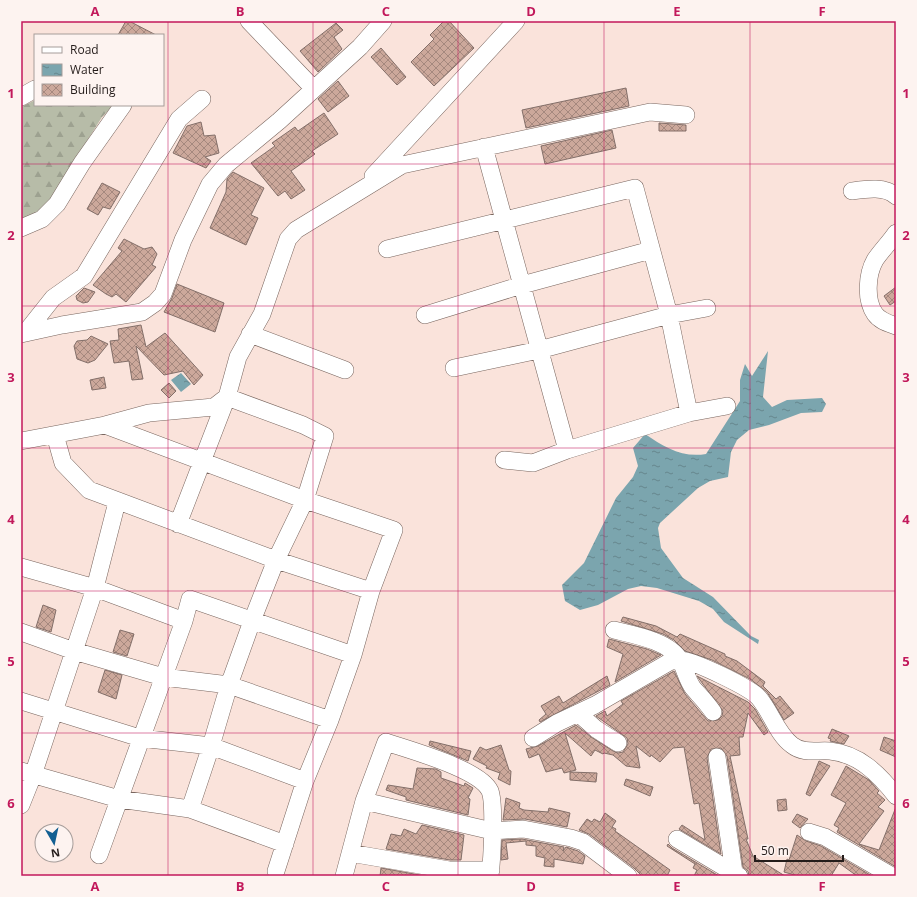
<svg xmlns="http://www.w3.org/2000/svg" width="917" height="897" viewBox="0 0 917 897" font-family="'Open Sans',sans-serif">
<defs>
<pattern id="forest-firs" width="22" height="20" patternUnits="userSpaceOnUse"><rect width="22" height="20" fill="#b7bca8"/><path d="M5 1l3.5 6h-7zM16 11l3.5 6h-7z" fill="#9da190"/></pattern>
<pattern id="water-ripples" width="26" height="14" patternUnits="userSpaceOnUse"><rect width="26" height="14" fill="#7ba5ae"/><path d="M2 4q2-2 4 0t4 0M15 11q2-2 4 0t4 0" fill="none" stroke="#65868d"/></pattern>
<pattern id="building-cross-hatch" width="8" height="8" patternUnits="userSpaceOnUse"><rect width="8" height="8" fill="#cca89b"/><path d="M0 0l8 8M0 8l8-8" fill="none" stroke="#a5887e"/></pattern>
</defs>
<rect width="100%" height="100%" fill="#fae3db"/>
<path fill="url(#forest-firs)" d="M35 100V105H114L102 117 42 213 21 219V107Z"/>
<path fill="url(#water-ripples)" d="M768 351 763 397 772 407 787 400 822 398 826 404 822 412 801 413 769 425 749 430 737 440 731 452 728 477 710 481 698 488 660 523 658 528 661 548 683 578 713 597 751 636 759 640 758 644 724 622 713 609 699 601 657 588 641 586 628 589 598 605 580 610 565 601 562 585 584 563 616 498 633 477 638 466 633 448 645 434C664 447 682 458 706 454L740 401V380L745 364 752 376Z
M181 373 191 384 181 392 171 380Z"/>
<path fill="url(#building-cross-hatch)" stroke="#836f69" d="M126 21H129L156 35H118Z
M444 21H449L474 48 434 86 411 62 434 39 430 35Z
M336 23 343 30 334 37 342 49 318 72 300 51Z
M381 48 406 77 397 85 371 57Z
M338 81 349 96 328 112 318 99Z
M626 88 629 106 526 128 522 110Z
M324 113 338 134 312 151 315 154 291 171 305 190 291 199 285 191 278 196 251 163 275 146 272 143 295 127 298 131Z
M201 122 204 136 215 135 219 153 205 157 211 161 206 168 173 153 187 126Z
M659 123 686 125V131H659Z
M612 130 616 148 545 164 541 146Z
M233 172 264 188 251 215 258 218 246 245 210 228 226 192 227 179Z
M102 183 120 192 110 209 103 207 98 215 87 209Z
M124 239 144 249 152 247 157 254 152 265 156 267 126 302 116 294 112 297 106 294 93 285 122 251 118 248Z
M177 284 224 303 215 332 164 312 172 298Z
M896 287V301L890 305 884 296Z
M84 288 95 292 88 302 83 303 77 300 76 296Z
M141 325 146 347 165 333 203 375 194 385 183 371 164 375 136 346 143 379 132 380 129 361 114 363 110 341 119 340 118 329Z
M91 336 108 344 95 360 88 363 77 359 74 346 77 341 87 340Z
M104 377 106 388 92 390 90 380Z
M169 383 176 391 169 398 161 390Z
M43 605 56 610 51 632 36 627Z
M623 617 656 626 677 637 680 634 725 654V656L737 661 765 682 763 686 776 699 780 696 794 713 784 720 767 692 750 679 712 660 685 651 674 640 663 634 621 621Z
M120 630 134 634 127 656 113 652Z
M609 639 647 649 661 655 615 682 623 654 607 647Z
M105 670 122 675 116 699 98 692Z
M674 671 685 694 708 721 718 720 722 716 723 711 697 676 748 702 755 709 768 732 764 735 748 713 743 737H739L740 755 730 756 748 839H746L753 856 785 876H749L748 871 743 867 727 756 721 748 711 749 707 758 721 854 679 829 682 825 705 840 699 803 694 804 684 747 673 748 660 762 651 755 650 757 636 746 640 768 626 766 613 755 604 753 603 754 595 750 591 756 565 733 576 770 564 773 562 768 546 772 539 754 529 758 526 749 538 746 576 725 591 737 613 751 618 753 623 752 628 744 627 738 596 716 605 711 607 716 623 704 621 701Z
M607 676 610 685 540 722 539 720 546 714 541 706 559 696 563 703Z
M832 729 849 736 844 744 830 741 831 739 828 738Z
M884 737 896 741V757L880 750Z
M430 741 471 751 468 761 429 745Z
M501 745 509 770 511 771 510 785 498 779 500 773 486 768 487 766 473 759 480 747 486 750Z
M819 761 830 766 810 796 806 794Z
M846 766 869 780 879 791 877 793 885 800 878 807 884 811 859 844 879 850 896 807V867L837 832 839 828 834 825 846 803 831 795Z
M417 768 436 769 441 772V778L464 786 465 783 473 788 468 798 470 799 468 815 406 800V797L386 790 388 785 413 789Z
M570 772 597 773 596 782 570 780Z
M626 779 653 787 650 796 624 785Z
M506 798 520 803 519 808 524 810 548 812 549 808 570 813 567 827 525 819 503 820Z
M786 799 787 810 778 811 777 800Z
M605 813 616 821 612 827 616 829 615 831 670 870 667 876H642L634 868 589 834 579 830 587 819 592 822 594 819 600 822Z
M797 814 808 819 800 828 792 822Z
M422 825 464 835 461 860H450L386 849 391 834 401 836 404 829 416 834Z
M797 835 806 841 821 846 872 876H857L839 863 831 876H798L784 872 787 859 789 860Z
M522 839 564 847 563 851 566 847 578 851 585 856 583 864 554 859V867L544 866 545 858 536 856V846L526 845V841L506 843 508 859 501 860 502 840Z
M668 844 672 848 719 876H694L697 870 693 868 695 864 667 846Z
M381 868 425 876H380Z"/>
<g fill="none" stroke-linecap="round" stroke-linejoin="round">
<defs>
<path id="minor" d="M249 21 314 89
M21 97 35 89
M484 147 567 450
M373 176 516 21
M852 191C866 189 885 186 896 196
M21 228 42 219 57 204 82 163 123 105
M896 233C890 242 881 251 875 260 867 274 865 300 875 314 880 321 888 323 896 326
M387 249 635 188 669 315 689 413
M425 315 522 285 651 250
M26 332 53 298 84 276 179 119 202 99
M21 334 62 325 142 312 155 303 163 294 183 240 210 184 226 165 279 121 360 47 383 21
M250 334 345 370
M454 368 539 350 669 315 707 308
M105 425 305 500 394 530 371 591 353 655 330 720 305 781 276 871
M55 435 63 463 89 490 276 560 371 591
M21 441 105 425 149 413 214 407 227 397 238 357 262 314 288 239 296 230 402 165 650 112 686 115
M504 460 533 463 567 450 689 413 727 406
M178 524 227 397 303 425 325 436 305 500 276 560 252 621 229 685 211 746 190 809
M21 567 95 588 184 621 190 599 353 655
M614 630C634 635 669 641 680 660 685 669 687 680 693 688 700 696 707 703 713 712
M21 632 74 651 163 677 229 685 330 720
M21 701 140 738 211 746 305 781
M578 713 596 729 618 743
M533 738 557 723 595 705 671 661C674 661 677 660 680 660 693 660 751 688 759 698 771 712 777 734 792 745 803 754 817 750 830 751 859 754 879 774 896 796
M717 757 734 872
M21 771 119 799 190 809 285 844
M364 801 492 831 523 829 571 838 583 842 628 876
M21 805 33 775 95 588 117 502
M809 832 825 837 892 876
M677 839 739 876
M350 853 449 870H491
M99 855 184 621
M344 876 364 801 386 742C409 750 480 769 490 791 495 804 492 860 490 876"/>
</defs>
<use href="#minor" stroke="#79665f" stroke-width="18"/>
<use href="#minor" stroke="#fff" stroke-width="17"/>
</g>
<path fill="none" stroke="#c2185b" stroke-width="1" stroke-opacity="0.55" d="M168 21V876M313 21V876M458 21V876M604 21V876M750 21V876M21 164H896M21 306H896M21 448H896M21 591H896M21 733H896"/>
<rect width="917" height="897" fill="none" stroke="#fdf3f0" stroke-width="44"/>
<rect x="34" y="34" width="130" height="72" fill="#fdf3f0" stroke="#a69d9a"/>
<rect x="42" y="47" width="20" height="6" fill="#ffffff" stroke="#a69d9a"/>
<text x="70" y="54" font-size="12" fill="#241c1a">Road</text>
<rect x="42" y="64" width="20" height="12" fill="url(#water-ripples)" stroke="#a69d9a"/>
<text x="70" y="74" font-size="12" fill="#241c1a">Water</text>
<rect x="42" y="84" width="20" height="12" fill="url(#building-cross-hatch)" stroke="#a69d9a"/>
<text x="70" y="94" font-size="12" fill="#241c1a">Building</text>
<g transform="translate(54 843) rotate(171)"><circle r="19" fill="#fdf3f0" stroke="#a69d9a"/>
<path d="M0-3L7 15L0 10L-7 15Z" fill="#135f92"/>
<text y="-6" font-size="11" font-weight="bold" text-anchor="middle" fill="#241c1a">N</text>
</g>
<path d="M755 855v6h88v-6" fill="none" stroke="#241c1a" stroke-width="2"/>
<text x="761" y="855" font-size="12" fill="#241c1a" stroke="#fdf3f0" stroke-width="3" paint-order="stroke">50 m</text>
<rect x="22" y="22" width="873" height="853" fill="none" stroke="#c2185b" stroke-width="1.5"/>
<g font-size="13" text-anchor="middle" font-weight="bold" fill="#c2185b">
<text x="95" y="16">A</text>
<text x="240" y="16">B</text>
<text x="386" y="16">C</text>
<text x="531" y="16">D</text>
<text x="677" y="16">E</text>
<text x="822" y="16">F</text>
<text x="11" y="98">1</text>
<text x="906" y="98">1</text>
<text x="11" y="240">2</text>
<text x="906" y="240">2</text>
<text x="11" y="382">3</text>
<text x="906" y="382">3</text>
<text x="11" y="524">4</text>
<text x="906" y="524">4</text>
<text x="11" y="666">5</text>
<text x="906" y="666">5</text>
<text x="11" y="808">6</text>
<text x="906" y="808">6</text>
<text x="95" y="891">A</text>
<text x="240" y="891">B</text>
<text x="386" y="891">C</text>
<text x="531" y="891">D</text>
<text x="677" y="891">E</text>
<text x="822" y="891">F</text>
</g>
</svg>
